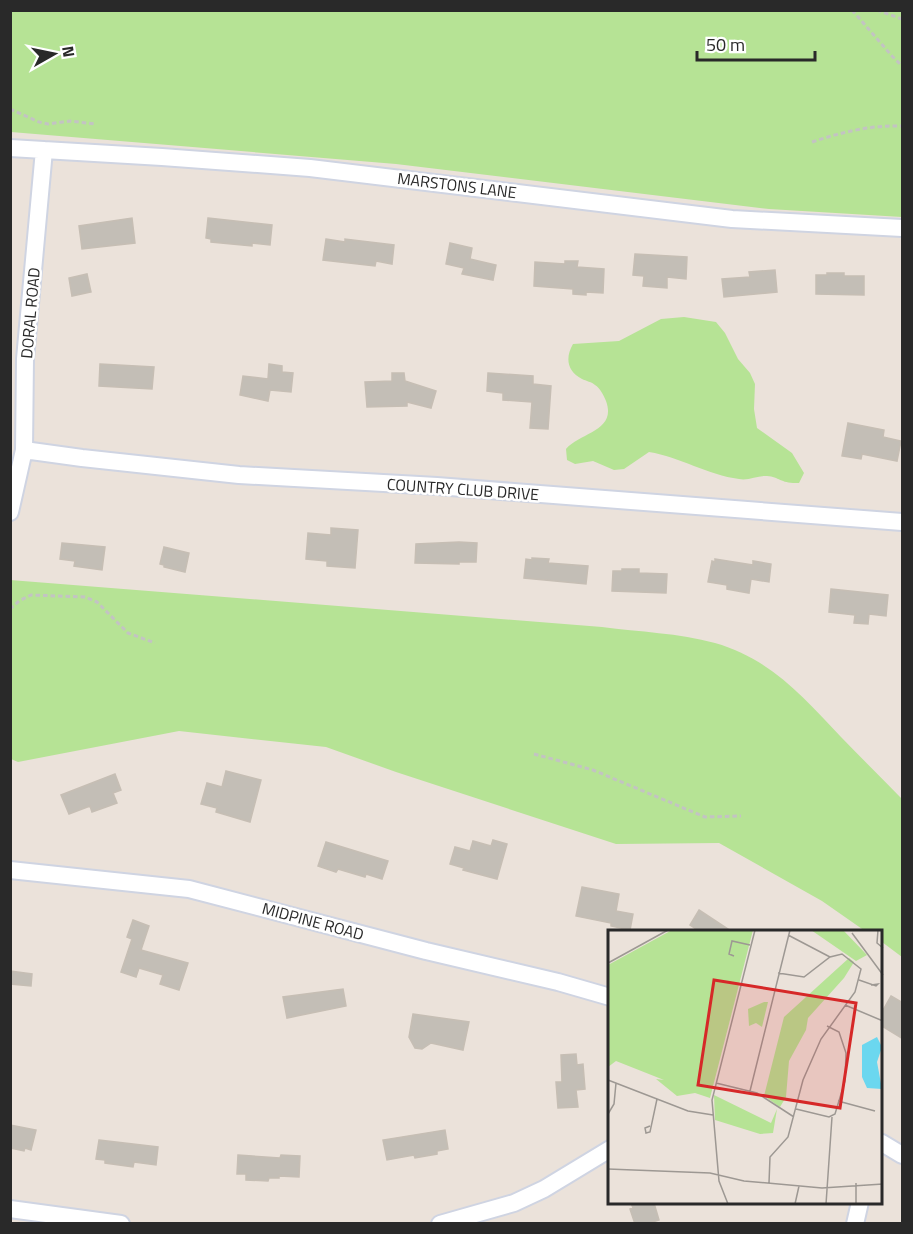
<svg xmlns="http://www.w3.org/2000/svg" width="913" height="1234" viewBox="0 0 913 1234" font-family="'Titillium Web',sans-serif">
<rect width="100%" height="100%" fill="#ebe2da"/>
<path fill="#b6e395" d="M10 11H902V217L769 209 396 164 11 132Z
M684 317 716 322 725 333 738 359 750 373 755 384 754 409 757 428 792 453 804 473 799 483C781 484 780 477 767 476 758 475 749 481 739 479 708 475 680 457 649 452L624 469 614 470 593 461 575 464 567 460 566 449C581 432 617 431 606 401 604 396 600 388 595 385 592 382 586 381 582 379 567 371 565 358 573 344L619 341 661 319Z
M10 580 602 627C639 632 679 633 715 643 771 659 803 697 841 737 861 758 882 778 902 799V957L882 942V931H865L822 901 719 843 616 844 396 772 326 747 179 731 18 762 11 759Z"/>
<path fill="#c3beb6" stroke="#c6beb4" stroke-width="1.5" d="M132 218 135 243 82 249 79 226Z
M208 218 272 225 270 245 252 243V246L211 242V239L206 238Z
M326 239 345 242V239L394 245 392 264 376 261 375 266 323 260Z
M450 243 472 248 470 259 496 265 493 280 462 274 464 268 446 264Z
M635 254 687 257 686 279 667 277V288L643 286 644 276 633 275Z
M565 261H578L577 267 604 269 603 293 586 292V295L573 294V289L534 286 535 262 565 264Z
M775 270 777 292 724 297 722 279 750 277 749 272Z
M827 273H844V276H864V295L816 294V275H827Z
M87 274 91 292 72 296 69 278Z
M100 364 154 367 152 389 99 386Z
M269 364 282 366V372L293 373 291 392 270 390 268 401 240 395 243 376 268 379Z
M392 373H404L405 381 436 391 431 408 407 402V406L367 407 365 382 392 381Z
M488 373 533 376V384L551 386 548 429 530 428 532 402 503 400V393L487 391Z
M848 423 884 430 883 437 901 441 897 461 862 454 861 459 842 456Z
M331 528 358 530 355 568 327 566V561L306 559 308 533 331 535Z
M459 542 477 543 476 562H459V564L415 563 416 544Z
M62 543 105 547 102 570 74 566 75 561 60 559Z
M164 547 189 553 185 572 164 567V565L160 564Z
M532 558 549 559 548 563 588 566 586 584 524 578 526 559 532 560Z
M715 559 753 565V561L771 564 769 582 751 579 749 593 727 589V585L708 582 712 561 715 562Z
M622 569H639V573L667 574 666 593 612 591 613 571H622Z
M831 589 888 595 886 616 869 614 868 624 854 623 855 615 829 612Z
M226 771 261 780 250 822 216 812 217 808 201 804 207 783 222 787Z
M115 774 121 790 113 793 117 803 92 812 90 806 69 814 61 795Z
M493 840 507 844 497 879 463 870 464 868 450 864 455 847 470 851 473 841 491 846Z
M326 842 388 861 382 879 366 874 365 877 338 869 336 872 318 866Z
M582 887 619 894 616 911 633 914 630 930 611 926V923L576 916Z
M699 910 731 931H699L690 925Z
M133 920 149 926 141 950 188 963 179 990 160 984 163 975 139 968 136 977 121 972 132 939 127 937Z
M10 971 32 974 31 986 10 984Z
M343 989 346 1006 287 1018 283 997Z
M891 996 903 1003V1039L882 1026V1012Z
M413 1014 469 1022 463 1050 431 1043 422 1049 415 1048 409 1037Z
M576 1054 577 1065 583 1064 585 1089 576 1090 578 1107 558 1108 556 1082H562L561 1055Z
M10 1125 36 1130 31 1150 25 1148 24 1151 10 1148Z
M445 1130 448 1149 437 1151V1154L415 1158 414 1155 387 1160 383 1140Z
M99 1140 158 1147 156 1165 134 1162 133 1167 105 1163V1160L96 1159Z
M238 1155 280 1158 281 1155 300 1156 299 1177 279 1176V1178H269L268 1181 246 1180V1174H237Z
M631 1203H654L659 1220 646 1224H635L630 1209 633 1208Z"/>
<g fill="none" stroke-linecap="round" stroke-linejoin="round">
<defs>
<path id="minor" d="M10 148 162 157 310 168 732 219 902 228
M24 450 82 458 239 475 437 486 902 522
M10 512 24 450 25 359 44 150
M10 870 189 889 426 951 558 982 610 997
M882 1143 902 1155
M10 1209 121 1224
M440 1224 514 1203 544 1189 610 1149
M855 1224 860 1202"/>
</defs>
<use href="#minor" stroke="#cfd4e2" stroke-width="20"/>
<path stroke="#c3c3c3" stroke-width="3" stroke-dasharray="4.5 3" stroke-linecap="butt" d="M852 10 892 56 902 66
M877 10 902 19
M10 109 39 122 48 124 70 121 95 124
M812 142C842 132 871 125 902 126
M10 609 19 601 31 595 85 597 97 602 128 633 155 643
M534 754 593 770 705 817 741 816"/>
<use href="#minor" stroke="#fff" stroke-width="16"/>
</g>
<g text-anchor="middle" stroke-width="5" stroke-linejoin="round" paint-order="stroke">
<g font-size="16" fill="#292929" stroke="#fff">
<text transform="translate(457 185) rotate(7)" y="6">MARSTONS LANE</text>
<text transform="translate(30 313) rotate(-85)" y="6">DORAL ROAD</text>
<text transform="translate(463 489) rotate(4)" y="6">COUNTRY CLUB DRIVE</text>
<text transform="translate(313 921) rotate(15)" y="6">MIDPINE ROAD</text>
</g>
</g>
<g transform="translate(608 930)">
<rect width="274" height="274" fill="#ebe2da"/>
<path d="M64 0H145L102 168 87 163 69 166 48 149 56 150 8 131 0 137V35ZM203 0H235L259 25 248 31ZM241 28 246 32 236 48 200 88 198 100 181 131 178 167 172 177 156 166 176 87ZM156 72H160L154 97 148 93 141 96 140 79ZM106 165 163 193 169 179 165 203 152 204 107 190Z" fill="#b6e395"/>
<path d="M269 107 274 117 269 132 274 159 259 158 254 147V115Z" fill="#6bd7ef"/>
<path fill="none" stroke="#9d9893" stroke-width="1.5" d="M270 0 269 13 275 18M244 3 275 45M180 5 222 27M126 26 121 24 124 11 142 15M0 33 60 0M251 50 268 56 270 54 263 55M237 75 275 91M0 150 80 181 105 185M108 153 149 163 186 187M142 161 182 0M230 171 267 181M188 179 221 187 227 184 237 151 238 123 231 102 219 96M0 184 6 174 8 153M42 196 37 198 38 203 42 202 49 169M0 239 102 243 136 251 214 258 275 254M161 253 162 227 180 207 195 150 213 109 247 62 253 39 234 24 222 27 196 47 170 43M248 253V274M120 274 111 251 104 170 147 0M187 274 191 256M218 274 224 187"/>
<path fill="#d62828" fill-opacity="0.15" stroke="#d62828" stroke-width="3" d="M106 50 248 73 232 178 90 155Z"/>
<rect width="274" height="274" fill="none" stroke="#292929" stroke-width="3"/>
</g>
<rect width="913" height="1234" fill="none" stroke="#292929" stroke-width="24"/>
<g transform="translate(54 54) rotate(81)" stroke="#ffffff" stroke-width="4.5" paint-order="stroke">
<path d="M0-4.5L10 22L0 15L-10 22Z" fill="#292929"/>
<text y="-9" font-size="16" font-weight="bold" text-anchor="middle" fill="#292929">N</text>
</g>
<path d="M697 51v9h118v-9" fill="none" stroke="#292929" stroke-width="3"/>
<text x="706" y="51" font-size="18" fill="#292929" stroke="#ffffff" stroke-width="4.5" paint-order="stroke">50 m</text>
</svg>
